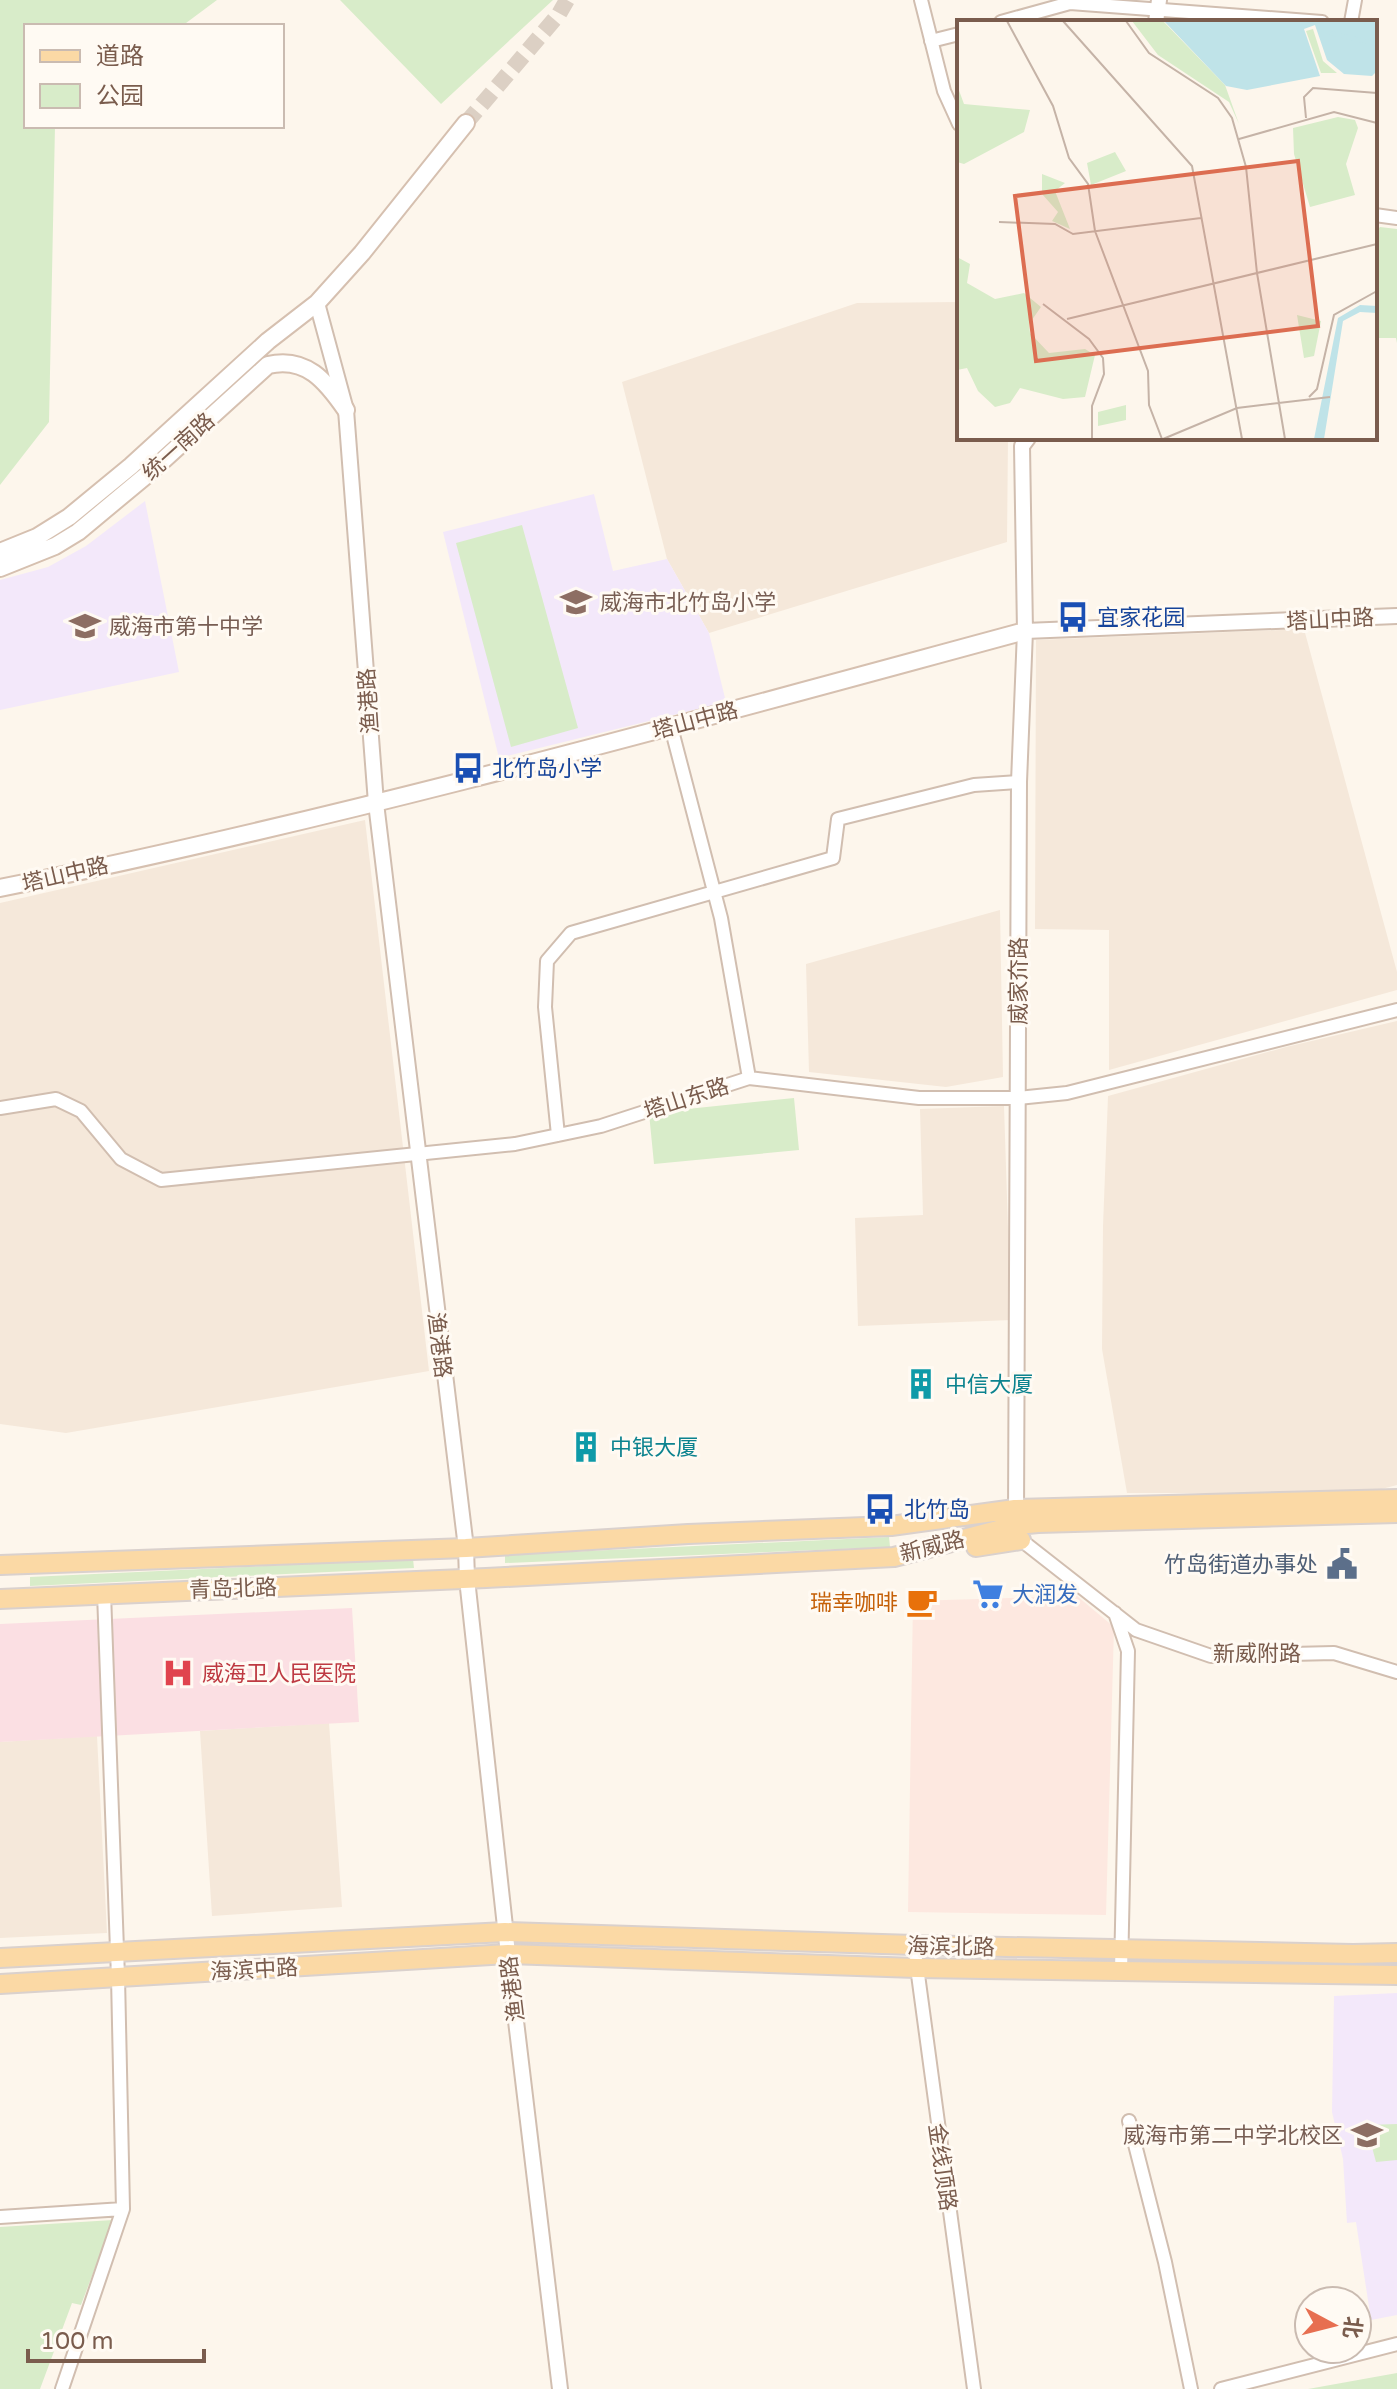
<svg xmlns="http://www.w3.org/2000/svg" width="1397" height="2389" viewBox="0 0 1397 2389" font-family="'Varela Round','Noto Sans SC',sans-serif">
<rect width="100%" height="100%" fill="#fdf6ec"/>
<path fill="#f5e8da" d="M959 302V438H1008L1007 542 709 633 667 559 622 382 857 303Z
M1304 629 1397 972V990L1109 1070V930L1035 929 1036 640Z
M365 820 429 1371 66 1433 0 1424V903Z
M1000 910 1003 1077 946 1087 809 1072 806 964Z
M1397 1021V1485L1366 1493H1127L1102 1349 1103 1226 1108 1096 1286 1047Z
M1004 1106 1011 1320 858 1326 855 1218 923 1215 920 1109Z
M329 1723 342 1907 212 1916 200 1731Z
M97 1736 107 1933 0 1938V1742Z"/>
<path fill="#fde8e0" d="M1077 1596 1114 1627 1106 1915 908 1912 913 1601Z"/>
<path fill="#f3e8fa" d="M594 494 613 571 667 559 709 633 726 702 499 758 443 532Z
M145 501 179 672 0 710V580L48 567 86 546Z
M1397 1993V2315L1371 2320 1356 2222 1347 2223 1343 2159 1332 2112 1334 1996Z"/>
<path fill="#fbdfe3" d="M352 1608 359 1722 0 1742V1624Z"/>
<path fill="#d8ecc9" d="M0 0H217L182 26H26V126H55L49 422 0 485Z
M340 0H553L441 104Z
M1380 227 1397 229V343L1396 338H1375V232Z
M522 525 578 728 511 747 456 543Z
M794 1098 799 1150 654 1164 649 1113Z
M889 1537 890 1547 505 1563V1555Z
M413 1559 414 1568 30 1586V1577Z
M1397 2124V2160L1376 2162 1366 2125Z
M113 2220 81 2305 72 2303 40 2389H0V2227Z
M1397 2373V2389H1308Z"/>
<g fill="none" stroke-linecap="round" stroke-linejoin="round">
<path stroke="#dcd0c4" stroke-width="16" stroke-dasharray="16 8" stroke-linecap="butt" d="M466 123 559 14 567 0"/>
<defs>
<path id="minor" d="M921 0 944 91 959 124
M1001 22 1070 3 1322 22
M1351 22 1355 0
M931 41 959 34
M1375 215 1397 218
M671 727 721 918 749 1078
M0 1108 56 1099 81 1111 121 1159 161 1180 515 1144 601 1126 749 1078 919 1098H1018L1067 1093 1397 1010
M558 1135 545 1007 547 961 571 933 833 858 838 819 974 785 1019 782
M1019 1534 1021 1540 1136 1630 1211 1656 1334 1653 1397 1672
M1115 1613 1128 1651 1121 1971
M914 1945 974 2389
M1129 2121 1165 2262 1191 2389
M0 2217 123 2209
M62 2389 123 2209 118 1977 104 1593
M1221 2389 1397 2344"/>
<path id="tertiary" d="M1156 22 1159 0
M317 303 346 410 376 803 466 1548 467 1579 508 1954 560 2389
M1025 631 1397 616
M1016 1517 1019 782 1025 631 1022 446 1028 438"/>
<path id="secondary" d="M0 552 37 537 69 517 131 466 268 341 317 303 362 253 466 123
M0 568 55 546 78 532 149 473 268 365C306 356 326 381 346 410
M0 888C345 818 685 723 1025 631"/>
<path id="primary" d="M976 1547 1021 1540
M0 1565 466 1548 688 1534 891 1526 1015 1509 1397 1499
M0 1599 486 1578 894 1557 1017 1525 1038 1523 1397 1513
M0 1958 505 1932 914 1945 1353 1954 1397 1953
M0 1984 508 1954 916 1968 1397 1975"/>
</defs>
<use href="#minor" stroke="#d1beb0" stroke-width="16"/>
<use href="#tertiary" stroke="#d1beb0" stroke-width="18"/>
<use href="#secondary" stroke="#d6c0b0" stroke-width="20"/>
<use href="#primary" stroke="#dad1cd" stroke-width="22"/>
<use href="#minor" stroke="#fff" stroke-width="12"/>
<use href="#tertiary" stroke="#fff" stroke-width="14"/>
<use href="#secondary" stroke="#fff" stroke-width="16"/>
<use href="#primary" stroke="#fbd9a5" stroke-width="18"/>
</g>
<defs>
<symbol id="school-bare" viewBox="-9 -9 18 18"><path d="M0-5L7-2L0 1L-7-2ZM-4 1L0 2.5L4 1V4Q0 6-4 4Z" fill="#8d6e63" stroke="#fffaf3" stroke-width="2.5" paint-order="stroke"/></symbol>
<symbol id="bus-bare" viewBox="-9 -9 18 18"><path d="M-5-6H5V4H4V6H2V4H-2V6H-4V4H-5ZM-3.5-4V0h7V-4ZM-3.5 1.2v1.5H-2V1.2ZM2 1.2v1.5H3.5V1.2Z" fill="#1a4fb4" stroke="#fffaf3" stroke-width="2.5" paint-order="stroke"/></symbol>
<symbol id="building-bare" viewBox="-9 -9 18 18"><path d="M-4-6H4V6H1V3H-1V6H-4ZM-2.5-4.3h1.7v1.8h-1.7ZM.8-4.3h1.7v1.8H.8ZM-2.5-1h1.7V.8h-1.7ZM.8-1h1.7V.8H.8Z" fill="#0f9aa8" stroke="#fffaf3" stroke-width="2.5" paint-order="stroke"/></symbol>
<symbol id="civic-bare" viewBox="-9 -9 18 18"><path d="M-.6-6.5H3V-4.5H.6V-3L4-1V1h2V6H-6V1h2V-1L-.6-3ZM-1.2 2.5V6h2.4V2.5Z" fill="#5c6f8a" stroke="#fffaf3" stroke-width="2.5" paint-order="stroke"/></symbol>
<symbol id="supermarket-bare" viewBox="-9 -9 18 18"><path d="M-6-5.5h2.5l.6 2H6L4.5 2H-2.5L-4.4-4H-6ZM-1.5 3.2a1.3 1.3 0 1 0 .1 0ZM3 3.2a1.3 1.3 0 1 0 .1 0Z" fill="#3f7fe0" stroke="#fffaf3" stroke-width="2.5" paint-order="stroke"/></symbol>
<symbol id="cafe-bare" viewBox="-9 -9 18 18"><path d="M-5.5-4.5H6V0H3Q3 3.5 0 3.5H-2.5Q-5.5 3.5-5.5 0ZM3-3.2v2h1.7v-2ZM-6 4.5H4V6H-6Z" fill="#e8710a" stroke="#fffaf3" stroke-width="2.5" paint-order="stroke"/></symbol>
<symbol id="hospital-bare" viewBox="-9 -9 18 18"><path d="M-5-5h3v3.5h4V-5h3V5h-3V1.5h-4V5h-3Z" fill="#e0444e" stroke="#fffaf3" stroke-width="2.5" paint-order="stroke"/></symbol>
</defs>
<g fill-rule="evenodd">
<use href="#school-bare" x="554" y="580" width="44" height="44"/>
<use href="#bus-bare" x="1051" y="595" width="44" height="44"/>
<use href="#school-bare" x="63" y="604" width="44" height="44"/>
<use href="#bus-bare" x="446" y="746" width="44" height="44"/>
<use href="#building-bare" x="899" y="1362" width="44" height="44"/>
<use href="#building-bare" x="564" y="1425" width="44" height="44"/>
<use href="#bus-bare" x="858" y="1487" width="44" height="44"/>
<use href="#civic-bare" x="1320" y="1542" width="44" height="44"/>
<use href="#supermarket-bare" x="966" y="1572" width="44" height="44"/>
<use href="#cafe-bare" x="900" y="1580" width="44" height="44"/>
<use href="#hospital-bare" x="156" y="1651" width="44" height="44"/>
<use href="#school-bare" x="1345" y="2113" width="44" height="44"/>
</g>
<g text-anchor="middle" stroke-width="6" stroke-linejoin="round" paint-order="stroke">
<g font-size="22" fill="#7a5c4d" stroke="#fffaf3">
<text transform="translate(178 446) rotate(-42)" y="8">统一南路</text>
<text transform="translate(1330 619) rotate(-3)" y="8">塔山中路</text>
<text transform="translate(368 701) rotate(-94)" y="8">渔港路</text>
<text transform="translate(695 720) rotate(-15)" y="8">塔山中路</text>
<text transform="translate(65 874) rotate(-13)" y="8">塔山中路</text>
<text transform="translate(1018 981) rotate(-90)" y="8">威家夼路</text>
<text transform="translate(686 1098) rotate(-18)" y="8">塔山东路</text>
<text transform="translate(440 1345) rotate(83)" y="8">渔港路</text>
<text transform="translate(932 1546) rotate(-14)" y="8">新威路</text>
<text transform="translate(233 1588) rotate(-2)" y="8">青岛北路</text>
<text x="1257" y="1661">新威附路</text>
<text transform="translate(951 1946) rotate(1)" y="8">海滨北路</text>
<text transform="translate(254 1969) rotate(-3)" y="8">海滨中路</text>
<text transform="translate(512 1989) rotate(-97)" y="8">渔港路</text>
<text transform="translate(943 2167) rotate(82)" y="8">金线顶路</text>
</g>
<g font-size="22" fill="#785e54" stroke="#fffaf3" text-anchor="start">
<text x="600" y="610">威海市北竹岛小学</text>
<text x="109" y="634">威海市第十中学</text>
<text x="1343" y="2143" text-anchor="end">威海市第二中学北校区</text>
</g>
<g font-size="22" fill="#164399" stroke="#fffaf3" text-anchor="start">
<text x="1097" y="625">宜家花园</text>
<text x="492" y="776">北竹岛小学</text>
<text x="904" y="1517">北竹岛</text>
</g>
<g font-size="22" fill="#0d838f" stroke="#fffaf3" text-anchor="start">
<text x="945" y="1392">中信大厦</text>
<text x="610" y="1455">中银大厦</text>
</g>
<g font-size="22" fill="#4e5e75" stroke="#fffaf3" text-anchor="end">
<text x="1318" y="1572">竹岛街道办事处</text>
</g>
<g font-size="22" fill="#366cbe" stroke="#fffaf3" text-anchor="start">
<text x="1012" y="1602">大润发</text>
</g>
<g font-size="22" fill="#c56008" stroke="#fffaf3" text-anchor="end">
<text x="898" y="1610">瑞幸咖啡</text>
</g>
<g font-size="22" fill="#be3a42" stroke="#fffaf3" text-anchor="start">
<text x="202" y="1681">威海卫人民医院</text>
</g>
</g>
<g transform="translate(957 20)">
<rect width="420" height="420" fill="#fdf6ec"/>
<path d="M175 1H206L268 65 282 104 272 82 201 35ZM356 9 366 41 380 53H364L349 11ZM0 65 7 84 73 90 67 112 7 144 0 142ZM381 97 398 100 401 108 389 144 398 175 353 187 337 134 336 108ZM158 132 169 151 134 165 130 143ZM85 154 108 163 98 171 113 209 95 201 101 192 85 174ZM0 237 13 244 10 263 38 279 67 273 84 287 72 304 73 313 92 333 128 329 138 335 128 377 106 379 63 368 53 383 38 387 21 371 10 348 0 350ZM340 295 364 301 357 336 347 338ZM169 385V400L141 406V392Z" fill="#d8ecc9"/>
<path d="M207 1H420V51L415 56 387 54 370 40 358 5 347 9 363 56 290 70 269 66ZM403 285 420 286V293L403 292 386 301 367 419H357L381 298Z" fill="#bfe3e8"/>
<path fill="none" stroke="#bfe3e8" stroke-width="4" d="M373 13 420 24"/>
<path fill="none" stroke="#c5b3a7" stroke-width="2" d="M50 1 96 86 112 138 131 164 138 211M106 1 235 146 285 419M169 1 192 33 261 78 275 98 289 147 300 253 328 419M349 98 347 77 356 68 420 73M282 119 377 92 420 103M42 202 98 204 116 214 244 198M138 211 191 351 192 385 205 419M86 284 132 319 146 338 147 354 135 386V419M110 299 420 224M352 377 360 369 377 295 420 271M206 419 280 388 373 377"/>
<path fill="#dc6d51" fill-opacity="0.15" stroke="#dc6d51" stroke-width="4" d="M341 141 361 306 79 341 58 176Z"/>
<rect width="420" height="420" fill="none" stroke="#7a5c4d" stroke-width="4"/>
</g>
<rect x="24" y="24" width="260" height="104" fill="#fffaf3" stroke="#cabbb1" stroke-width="2"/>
<rect x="40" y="50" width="40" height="12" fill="#fbd9a5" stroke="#cabbb1" stroke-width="2"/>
<text x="96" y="64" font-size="24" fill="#7a5c4d">道路</text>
<rect x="40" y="84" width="40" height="24" fill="#d8ecc9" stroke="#cabbb1" stroke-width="2"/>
<text x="96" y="104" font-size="24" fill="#7a5c4d">公园</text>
<g transform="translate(1333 2325) rotate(97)"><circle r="38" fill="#fffaf3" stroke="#cabbb1" stroke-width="2"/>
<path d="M0-6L14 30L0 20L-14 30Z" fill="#e76f51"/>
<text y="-12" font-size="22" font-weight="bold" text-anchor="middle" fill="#7a5c4d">北</text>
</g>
<path d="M28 2349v12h176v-12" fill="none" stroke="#7a5c4d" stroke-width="4"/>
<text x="40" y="2349" font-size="24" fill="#7a5c4d" stroke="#fffaf3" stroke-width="6" paint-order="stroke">100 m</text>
</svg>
